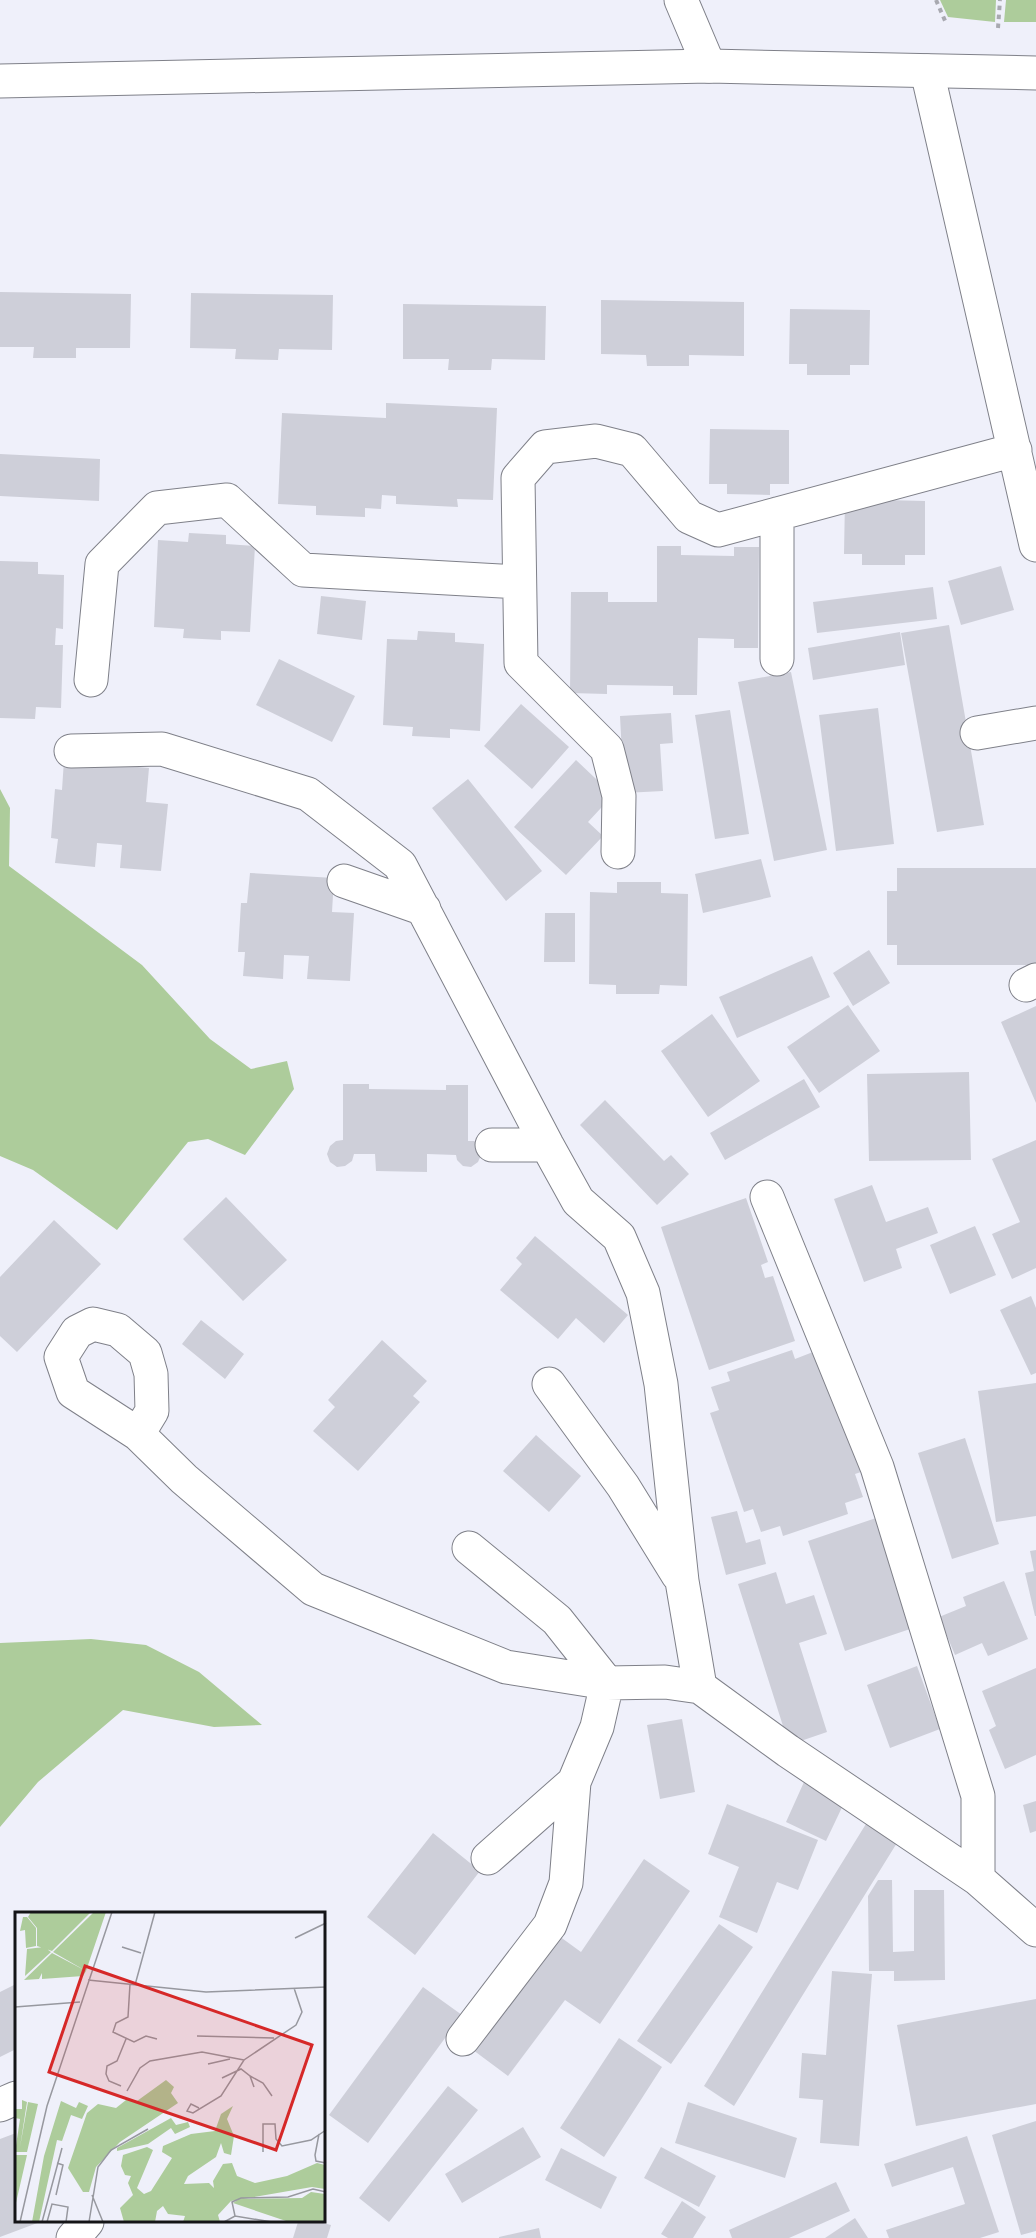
<svg xmlns="http://www.w3.org/2000/svg" width="1036" height="2238" viewBox="0 0 1036 2238" font-family="Inter,sans-serif">
<rect width="100%" height="100%" fill="#eff0fa"/>
<path fill="#adcc9b" d="M940 0H996L995 22 948 17Z
M1006 0H1036V22H1004Z
M0 789 10 808 9 866 142 965 210 1039 251 1069 287 1061 294 1089 245 1155 208 1139 188 1142 117 1230 33 1170 0 1156Z
M91 1639 146 1645 199 1672 262 1725 214 1727 123 1710 38 1782 0 1827V1643Z"/>
<path fill="#cecfd9" d="M0 292 131 294 130 348H76V358H33L34 347H0Z
M191 293 333 295 332 350 279 349 278 360 235 359 236 349 190 348Z
M601 300 744 302V356L689 355V366H647L646 355 601 354Z
M403 304 546 306 545 360 492 359 491 370H448L449 359H403Z
M790 309 870 310 869 365H850V375H807V364H789Z
M386 403 497 408 493 500 457 499 458 507 396 504V496L382 495 381 509 365 508V517L316 515V506L278 504 282 413 386 418Z
M710 429 789 430V484H770V495L727 494V484H709Z
M0 454 100 459 99 501 0 496Z
M845 499 925 501V555H905V565H862V554H844Z
M189 533 226 535V544L255 546 250 632 221 631V640L183 638 184 629 154 627 158 540 188 542Z
M657 546H681V555L734 556V547H759L758 648H734V639L698 638 697 695H673V686L607 685V694L570 693 571 592H608V602H657Z
M0 561 38 562V574L64 575 63 629 56 628 55 645H63L61 708 36 707 35 719 0 718Z
M1001 566 1014 610 961 625 948 581Z
M933 587 937 619 817 633 813 602Z
M321 596 366 601 362 640 317 634Z
M949 625 984 825 937 832 901 633Z
M418 631 455 633V642L484 644 480 731 450 729V738L412 736 413 727 383 725 387 639 417 640Z
M900 632 905 665 813 680 808 648Z
M279 659 355 696 332 742 256 705Z
M791 672 827 850 774 861 738 682Z
M521 704 569 747 532 789 484 746Z
M878 708 894 844 836 851 819 715Z
M730 710 749 834 715 839 695 715Z
M671 713 673 743 660 744 663 791 624 793 620 716Z
M64 760 149 768 146 802 168 804 161 871 120 868 122 845 97 843 95 867 55 863 58 839 51 838 55 789 62 790Z
M576 760 613 795 588 822 603 836 566 875 514 827Z
M468 779 542 871 506 901 432 808Z
M761 859 771 897 703 913 695 874Z
M897 868H1036V965H897V945H887V891H897Z
M250 873 334 878 332 912 354 913 350 981 307 979 309 956 284 955 283 979 243 976 245 952H238L241 903H247Z
M617 882H661V893L688 894 687 986 660 985 659 994H616V985L589 984 590 892 617 893Z
M545 913H575V962H544Z
M869 950 890 983 853 1006 833 973Z
M812 956 830 997 737 1038 719 997Z
M848 1005 880 1051 819 1093 787 1047Z
M1036 1006V1103L1001 1022Z
M712 1014 760 1081 708 1117 661 1051Z
M969 1072 971 1160 869 1161 867 1074Z
M804 1079 820 1107 725 1160 710 1133Z
M343 1084H369V1089L446 1090V1085H468V1141H474L480 1147 481 1155 478 1162 471 1167 463 1166 457 1160 456 1155 427 1154V1172L376 1171 375 1154H354L352 1161 345 1166 337 1167 330 1162 327 1154 330 1146 336 1141 343 1140Z
M605 1100 664 1161 671 1155 689 1174 657 1205 580 1125Z
M1036 1140V1268L1012 1279 992 1234 1020 1222 992 1159Z
M872 1185 886 1222 928 1207 938 1233 896 1249 902 1268 864 1282 834 1199Z
M226 1197 287 1260 243 1301 183 1239Z
M746 1198 768 1262 761 1265 765 1278 773 1276 795 1341 709 1370 661 1227Z
M54 1220 101 1264 17 1352 0 1336V1277Z
M975 1226 996 1275 950 1294 930 1245Z
M535 1236 628 1315 604 1343 576 1318 558 1339 500 1290 522 1264 516 1258Z
M1031 1296 1036 1308V1373L1031 1375 1000 1310Z
M201 1320 244 1354 225 1379 182 1344Z
M382 1340 427 1381 413 1396 420 1402 358 1471 313 1431 335 1407 328 1400Z
M792 1350 795 1359 813 1352 821 1374 830 1371 864 1471 855 1474 863 1497 845 1503 848 1514 783 1536 780 1526 761 1532 753 1509 744 1512 710 1413 719 1410 711 1387 730 1381 727 1372Z
M1036 1383V1516L996 1522 978 1391Z
M536 1435 581 1476 549 1512 503 1471Z
M965 1438 999 1544 952 1559 918 1453Z
M737 1511 746 1543 760 1539 766 1564 726 1575 711 1517Z
M882 1516 919 1626 845 1651 808 1541Z
M1036 1550V1616H1035L1025 1573 1034 1571 1030 1551Z
M776 1572 786 1604 814 1595 827 1634 799 1643 827 1732 789 1745 738 1584Z
M1004 1581 1028 1639 988 1656 982 1643 955 1655 939 1617 966 1606 963 1597Z
M917 1666 940 1729 890 1748 867 1685Z
M1036 1668V1755L1005 1769 989 1730 996 1726 982 1691Z
M682 1719 695 1792 660 1799 647 1725Z
M804 1782 845 1801 826 1841 786 1822Z
M1036 1801V1831L1030 1833 1023 1805Z
M727 1804 818 1840 798 1890 777 1882 757 1933 719 1917 739 1867 708 1854Z
M869 1819 900 1838 734 2106 704 2086Z
M433 1833 480 1871 415 1955 367 1917Z
M644 1859 690 1891 600 2024 565 2000 508 2076 473 2050 559 1936 581 1952Z
M878 1880H892L893 1952 914 1951V1890H944L945 1980 894 1981V1971H869L868 1896Z
M719 1924 753 1947 671 2064 637 2041Z
M832 1971 872 1974 859 2146 820 2143 823 2100 799 2098 802 2053 826 2055Z
M16 1984V2049L0 2057V1992Z
M423 1987 462 2015 368 2143 329 2115Z
M1036 1999V2104L916 2126 897 2025Z
M619 2038 662 2067 604 2157 560 2128Z
M448 2086 478 2110 389 2222 359 2198Z
M688 2102 797 2138 785 2178 675 2143Z
M1036 2121V2231L1021 2235 992 2135Z
M523 2127 541 2157 462 2203 445 2174Z
M16 2133V2222H40L0 2237V2139Z
M967 2136 999 2232 980 2238H889L886 2230 965 2204 953 2167 892 2187 884 2164Z
M661 2147 716 2176 699 2207 644 2178Z
M561 2148 617 2177 601 2209 545 2180Z
M836 2182 850 2211 789 2238H732L729 2230Z
M682 2201 706 2217 693 2238H668L661 2234Z
M855 2218 868 2238H825Z
M298 2222H319L331 2225 327 2238H293Z
M539 2228 541 2238H499V2237Z"/>
<g fill="none" stroke-linecap="round" stroke-linejoin="round">
<defs>
<path id="minor" d="M681 0 709 66
M927 71 1036 545
M777 659V514
M91 680 102 564 157 508 227 500 303 570 519 582
M977 733 1036 723
M71 751 162 749 308 794 400 865 547 1145 578 1201 619 1237 643 1293 661 1384 682 1581 700 1687
M618 852 619 796 607 749 521 663 518 478 545 447 596 441 632 450 689 517 718 530 1015 450
M344 881 424 909
M1026 985 1036 980
M492 1145H547
M767 1197 877 1467 978 1796V1879
M549 1384 623 1486 678 1575
M138 1434 152 1411 151 1374 145 1353 118 1330 93 1324 77 1332 61 1357 73 1392 138 1434 184 1479 313 1589 506 1667 607 1683 665 1682 700 1687 788 1751 978 1879 1036 1930
M469 1548 557 1620 607 1683 597 1727 574 1782 488 1858
M463 2039 550 1925 566 1883 574 1782
M0 2105 16 2098
M73 2238 87 2222"/>
<path id="major" d="M0 81 709 66 1036 73"/>
</defs>
<use href="#minor" stroke="#7f8089" stroke-width="35"/>
<use href="#major" stroke="#7f8089" stroke-width="35"/>
<path stroke="#a8a9b0" stroke-width="4" stroke-dasharray="4.5 4.5" stroke-linecap="butt" d="M936 0 946 23
M998 28 1000 0"/>
<use href="#minor" stroke="#fff" stroke-width="33"/>
<use href="#major" stroke="#fff" stroke-width="33"/>
</g>
<g transform="translate(15 1912)">
<rect width="310" height="310" fill="#eff0fa"/>
<path d="M16 0 63 1 76 0 37 39 22 34V16L13 5ZM79 0H91L71 59 38 40ZM8 5H12L21 16V34L11 36 10 18 5 19ZM29 35 36 40 10 64 12 37ZM37 41 71 59 68 64 27 67V61L24 67 9 68ZM151 168 159 175 156 181 163 191 105 230 81 255 74 280H68L53 256 72 201 83 192 101 196 111 188 122 189ZM0 187 1 197H7V188L12 190 5 235 13 190 23 192 12 240H0L5 207 0 206V214ZM46 189 61 196 64 190 73 194 67 207 56 203 47 229 42 228 24 310H17L29 244ZM218 194 212 207 219 224 216 243 209 241 206 231 201 245 173 264 169 272 194 271 199 276 198 269 208 252 217 251 222 264 240 271 272 264 302 251 310 253V277L297 275 216 289 203 303 205 310H168L170 304 153 302 148 294 142 299 140 310H109L105 296 118 283 113 271 116 264 110 263 106 254 108 243 132 235 138 238 122 276 129 282 136 279 157 246 147 240 148 234 176 222 200 219 206 202ZM156 206 161 213 173 210 175 215 160 222 156 216 133 232 102 239V236ZM0 243H12L0 295ZM296 280 310 282V310H274L218 291 224 287 287 286Z" fill="#adcc9b"/>
<path fill="none" stroke="#97989f" stroke-width="1.5" d="M280 26 311 11M107 35 126 41M73 68 191 80 311 75M115 72 113 105 101 111 98 120 119 130 131 124 142 127M120 73 140 0M0 95 65 90M182 124 259 126M193 152 215 147M235 164 248 171 257 184M207 166 226 157 235 164 239 175M106 174 94 169 91 162 92 154 102 149 111 127M112 179 125 156 135 149 187 140 229 148M184 196 176 192 172 199 178 201 206 184 229 148 281 113 287 100 279 76M304 222 300 243 301 249 311 251M248 240V212H260L261 227 267 234 296 228 311 218M41 283 48 253 42 251M77 283 88 310M220 304 217 290 226 286 273 285 298 277 311 280M5 310 32 194 97 0M27 310 47 236M32 310 37 292 53 295 51 310M74 310 83 255 96 238 133 217M209 310 220 304 257 310"/>
<path fill="#d62828" fill-opacity="0.15" stroke="#d62828" stroke-width="3" d="M70 54 297 133 261 238 34 160Z"/>
<rect width="310" height="310" fill="none" stroke="#141417" stroke-width="3"/>
</g>
</svg>
